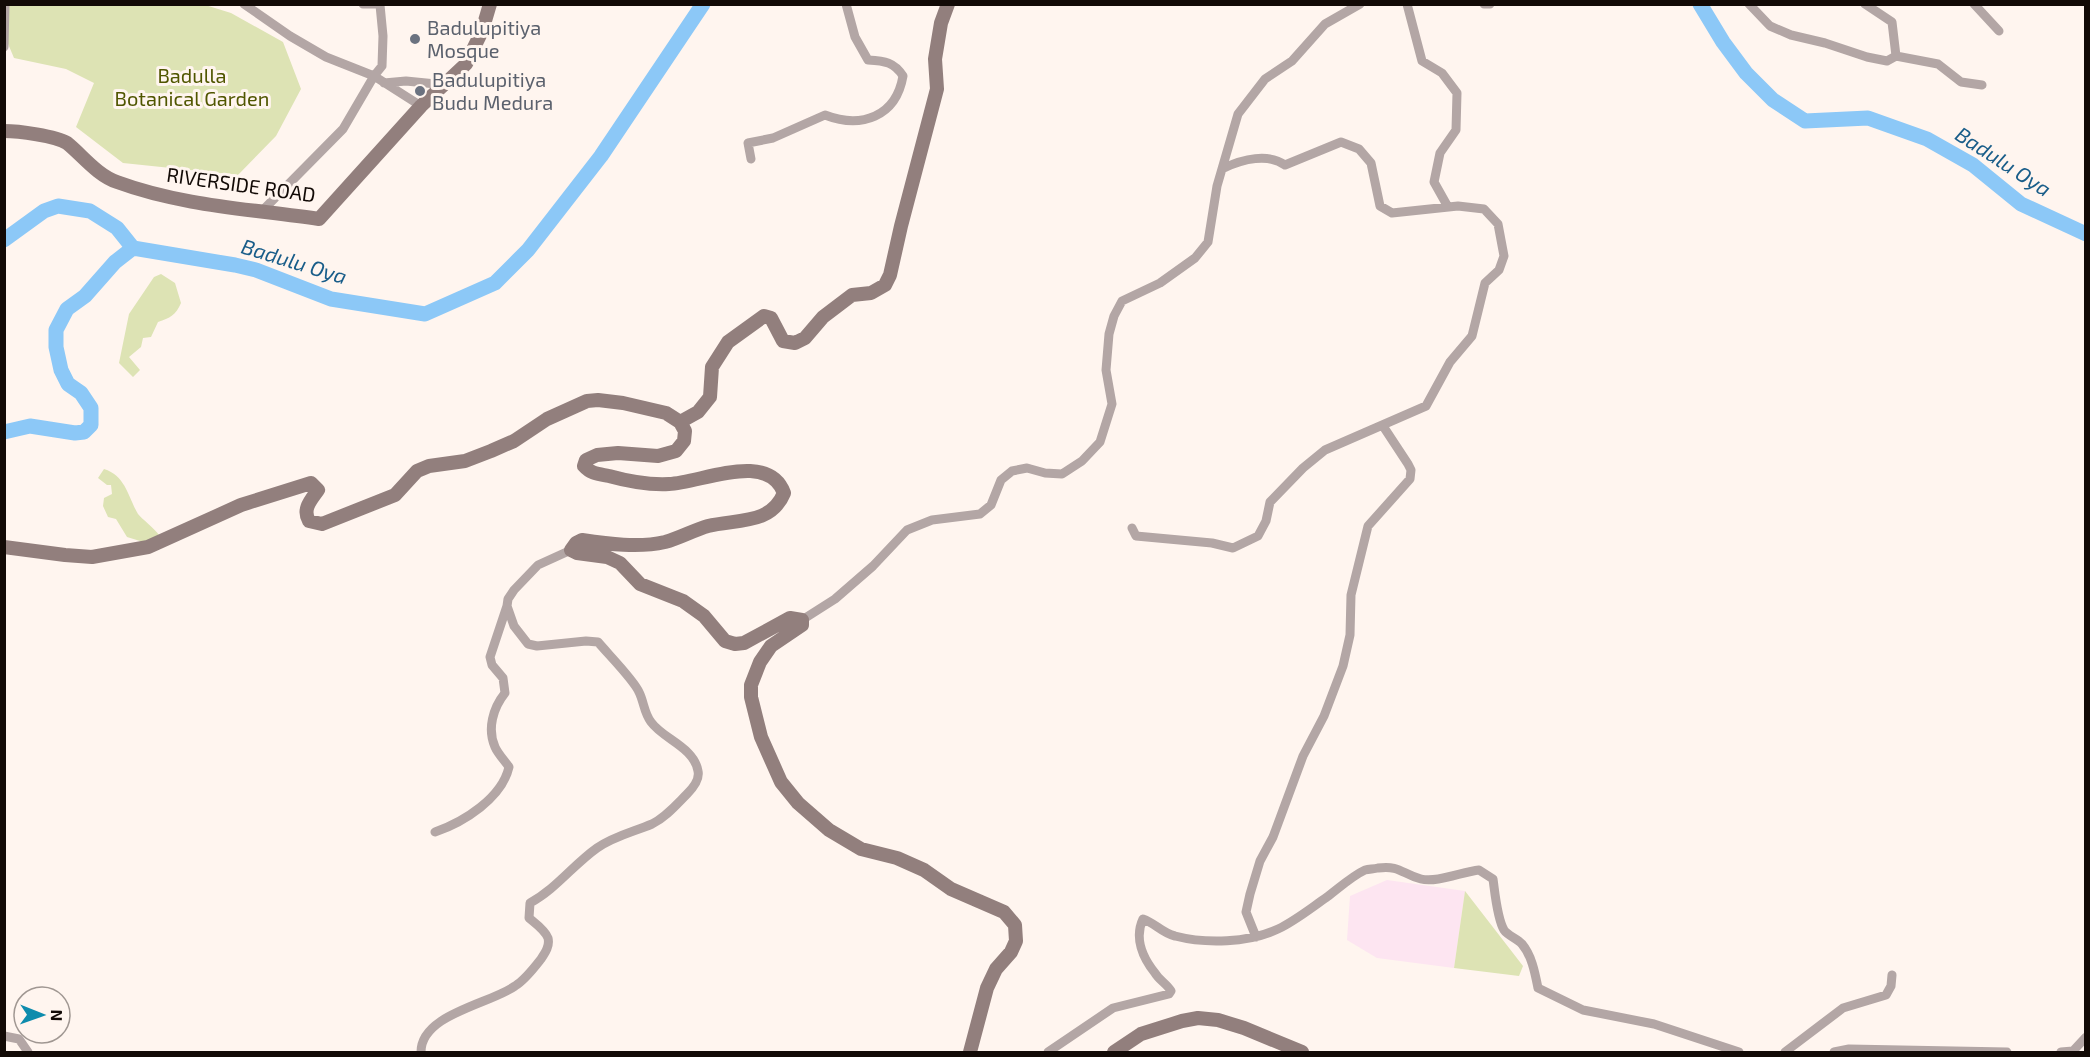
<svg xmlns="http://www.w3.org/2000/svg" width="2090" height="1057" viewBox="0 0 2090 1057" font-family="'Exo 2',sans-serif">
<rect width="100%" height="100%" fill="#fff5ef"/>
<path fill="#fde5f1" d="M1387 880 1465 891 1454 968 1377 958 1347 940 1350 896Z"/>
<path fill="#dde3b4" d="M202 4 231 13 283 42 301 89 276 136 238 175 123 163 76 127 94 83 66 69 14 58 6 39 5 5Z
M161 274 175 283 181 303C176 315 170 318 158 322L151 337 143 338 141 347 129 357 140 370 133 377 119 363 129 314 154 277Z
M104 469C126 476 128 497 138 514 141 518 155 529 159 535L143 544 140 541 127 537 116 519 108 517 103 506 104 498 112 494 111 485H107L98 478Z
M1465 891 1523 966 1519 976 1454 968Z"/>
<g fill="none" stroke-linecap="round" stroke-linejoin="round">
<path stroke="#8cc8f7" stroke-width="15" d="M1700 4 1723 42 1746 73 1773 100 1805 121 1868 118 1927 139 1973 165 2021 204 2086 234
M4 240 44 211 58 206 90 211 117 228 133 248 235 265 256 270 331 299 425 314 495 283 528 250 601 156 703 4
M4 432 30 426 75 433 84 432 91 425V408L81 393 68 384 61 370 56 347V330L67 309 85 296 115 262 133 248"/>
<path stroke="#b3a6a5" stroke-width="9" d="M244 4 290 36 326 57 374 76 421 106
M363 4H380
M1407 4 1422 61 1442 73 1457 93 1456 130 1440 153 1434 182 1448 207
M1484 4H1490
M1749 4 1770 26 1791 35 1825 43 1867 57 1887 61 1896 56 1892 22 1865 4
M1974 4 1999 31
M4 47 5 4
M1896 56 1938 64 1961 82 1982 85
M384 83 406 81 446 85
M751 159 748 143 773 138 825 115C861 129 896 117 903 76 894 62 885 61 868 60L855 37 846 4
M263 210 343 129 374 76 382 66 383 36 380 5
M1132 528 1136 536 1212 543 1233 548 1258 536 1266 521 1270 502 1303 468 1325 450 1426 406 1450 362 1472 336 1485 283 1499 270 1504 256 1498 224 1484 209 1458 206 1392 213 1380 206 1371 163 1359 149 1341 142 1285 165C1268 153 1243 159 1224 168
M802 620 835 599 873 566 907 530 932 520 980 514 991 505 1001 480 1012 471 1027 468 1045 473 1062 474 1082 461 1100 442 1112 404 1106 370 1109 334 1114 316 1122 301 1160 283 1195 258 1208 242 1217 186 1238 114 1265 79 1292 61 1325 24 1360 4
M435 832C464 822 502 798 509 767 505 761 498 754 495 747 487 729 493 708 505 693L503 678 492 665 490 657 507 606
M1256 937 1246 912 1250 894 1260 861 1273 837 1303 756 1324 716 1343 666 1350 635 1351 595 1368 526 1410 479 1411 470 1408 464 1383 426
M4 1036 19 1039 28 1052
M421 1052C421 1014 490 1004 515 986 525 980 534 968 541 959 545 953 550 946 548 938 545 930 535 923 529 918L530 903C556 889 573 865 597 848 614 836 633 832 652 824 666 817 676 805 687 794 693 788 700 780 698 771 694 747 663 739 651 722 644 713 644 702 639 692 634 680 608 654 598 642L586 641 537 646 528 644 514 626 507 606 508 599 514 590 538 565 571 550
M1048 1052 1113 1008 1169 994 1171 991C1167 984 1159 980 1155 973 1143 958 1134 938 1143 919 1155 923 1162 933 1175 936 1206 944 1248 943 1278 929 1295 921 1311 908 1327 897 1339 888 1352 876 1365 870 1369 869 1374 869 1378 868 1400 865 1402 874 1421 879 1436 883 1462 872 1479 870L1493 879C1495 893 1497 918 1504 930 1508 936 1517 938 1522 944 1532 956 1535 973 1538 988L1583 1010 1654 1024 1739 1052
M1785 1052 1843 1008 1886 995 1891 986 1892 975
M1834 1052 1849 1049 2007 1052
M2061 1052 2073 1051 2086 1037"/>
<path stroke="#927f7d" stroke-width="14" d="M4 131C18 131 56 136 67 143 83 156 97 175 117 182 182 206 252 209 319 219L421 106 466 64 482 31 490 4
M680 422 698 412 710 397 712 367 728 342 764 316 771 318 783 341 795 343 805 338 823 317 852 295 871 293 885 285 890 275 901 226 937 89 935 59 941 23 948 4
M4 547 65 555 92 557 148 547 241 505 311 483 318 490C311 500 302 509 309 521L322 524 395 495 417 471 429 466 465 461 491 451 514 441 547 419 587 401 598 400 623 403 666 413 680 422 685 431 684 441 676 451 658 456 618 453 597 455 586 460 584 466C591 474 599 474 609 476 627 481 649 485 669 484 701 483 768 450 784 493 771 525 737 519 708 526 694 530 680 538 665 542 639 548 608 544 582 540L576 543 571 550 577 553 607 557 620 563 640 584 683 601 704 616 725 641 735 644 744 643 790 618 802 620V625L771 646 760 662 751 685V697L761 737 781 782 798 803 829 830 861 849 897 858 924 870 951 889 1004 912 1015 925 1016 941 1011 952 996 969 987 988 970 1052
M1114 1052 1141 1034 1182 1021 1198 1018 1218 1020 1244 1028 1302 1052"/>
</g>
<g fill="#6b7280" stroke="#fff5ef" stroke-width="2">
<circle cx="415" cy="39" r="6"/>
<circle cx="420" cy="91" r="6"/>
</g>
<g text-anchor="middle" stroke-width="6" stroke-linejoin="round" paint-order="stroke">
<g font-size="20" fill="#5b616d" stroke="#fff5ef" text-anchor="start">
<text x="427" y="35">Badulupitiya<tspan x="427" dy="23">Mosque</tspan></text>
<text x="432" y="87">Badulupitiya<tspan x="432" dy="23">Budu Medura</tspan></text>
</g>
<g font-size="20" fill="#505600" stroke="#fff5ef">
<text x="192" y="83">Badulla<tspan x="192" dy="23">Botanical Garden</tspan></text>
</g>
<g font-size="20" fill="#120a06" stroke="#fff5ef">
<text transform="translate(241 185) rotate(8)" y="7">RIVERSIDE ROAD</text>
</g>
<g font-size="21" font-style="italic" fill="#195d89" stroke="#fff5ef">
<text transform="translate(2003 162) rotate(33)" y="7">Badulu Oya</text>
<text transform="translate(294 262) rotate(17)" y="7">Badulu Oya</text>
</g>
</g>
<rect width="2090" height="1057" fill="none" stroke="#120a06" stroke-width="12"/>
<g transform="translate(42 1015) rotate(91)"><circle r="28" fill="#fff5ef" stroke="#a09792" stroke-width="1.5"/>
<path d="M0-4.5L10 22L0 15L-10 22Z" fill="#0e8cad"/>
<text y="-9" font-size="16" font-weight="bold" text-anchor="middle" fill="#120a06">N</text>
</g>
</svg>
